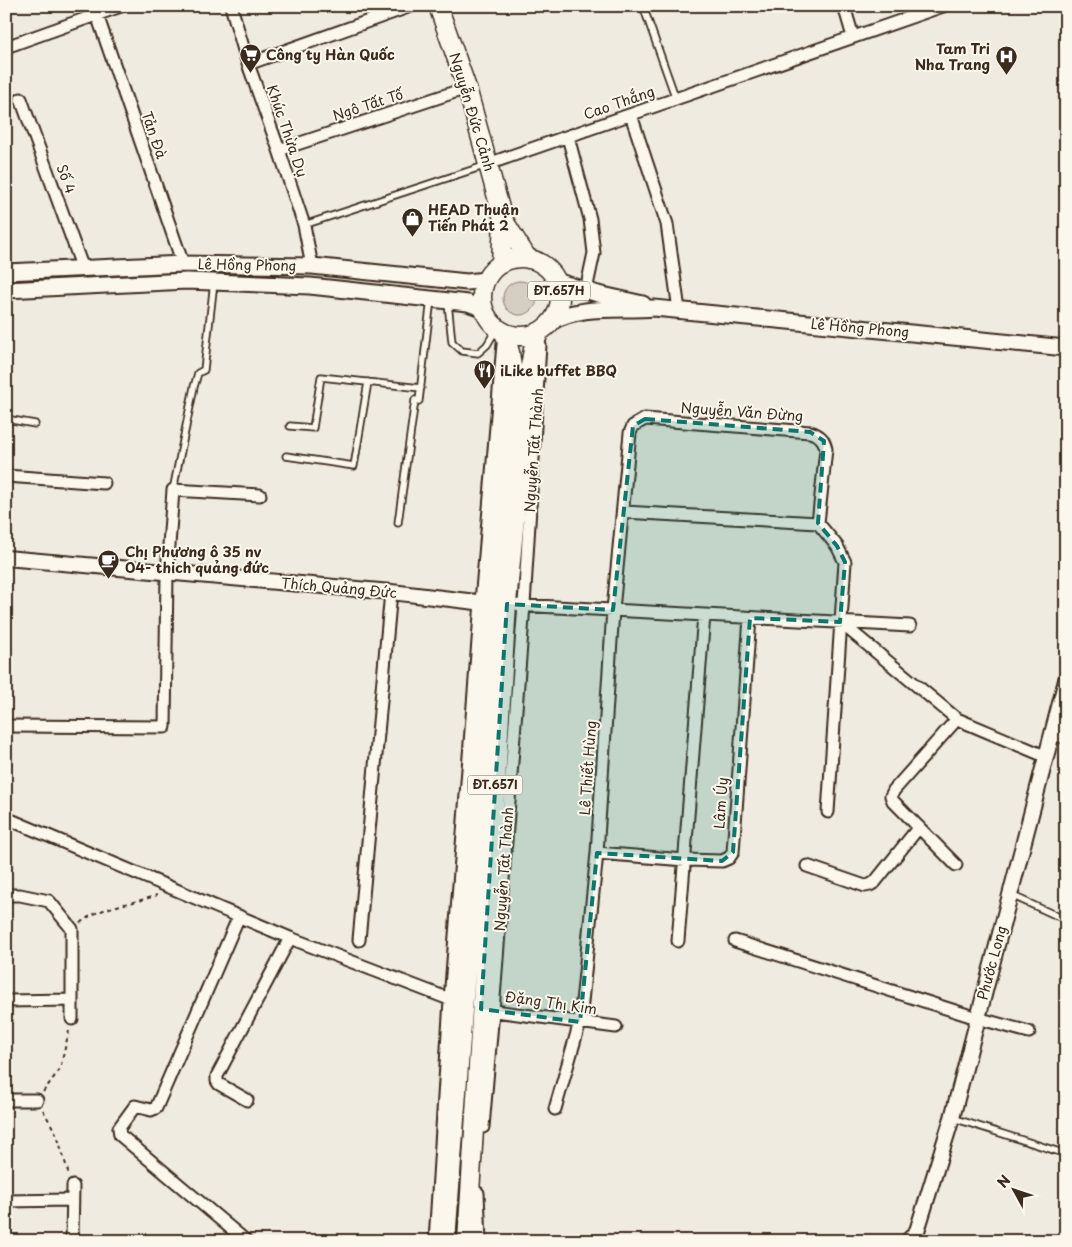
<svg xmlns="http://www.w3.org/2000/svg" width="1072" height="1247" viewBox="0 0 1072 1247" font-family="'Playpen Sans',sans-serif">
<rect width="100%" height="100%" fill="#f0ebe0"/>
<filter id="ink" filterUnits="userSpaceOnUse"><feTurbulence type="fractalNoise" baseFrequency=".02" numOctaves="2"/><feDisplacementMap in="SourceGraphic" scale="10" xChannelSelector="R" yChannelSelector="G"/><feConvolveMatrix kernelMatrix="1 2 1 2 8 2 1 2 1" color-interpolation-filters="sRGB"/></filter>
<g filter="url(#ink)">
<path fill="#d5cec3" stroke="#887c70" d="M503 298a17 17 0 1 1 34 0a17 17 0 1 1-34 0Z"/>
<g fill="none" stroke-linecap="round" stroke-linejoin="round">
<defs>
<path id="service" d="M643 6 676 99
M304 225 487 165
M448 303 452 342 462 351 478 353 487 345 497 328
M6 419 35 424
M290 426 313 428 321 377 421 388
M286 456 354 466 368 382
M173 490 194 387 198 373 204 370 214 282
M398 523 415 400 419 401 431 299
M1011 895 1066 920
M953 1118 1066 1154"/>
<path id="minor" d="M231 6 248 64 279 150 304 225 312 266
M844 6 853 37
M97 15 183 264
M6 47 121 6
M248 64 411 6
M21 99 83 269
M631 115 667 224 679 310
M568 137 590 219 594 253 586 290
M279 150 467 88
M488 164 943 6
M6 476 104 483
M624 512 818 523 837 546 845 562 828 812
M519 605 910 626
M840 622 957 719 1047 757
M6 726 165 727 167 573 173 490 260 495
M1052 734 1066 738
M6 818 290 938 457 1002
M597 853 685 860 722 861 729 858 733 852 750 618
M956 865 893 801 891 796 894 790 957 719
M807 866 865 886 870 885 875 882 919 827
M6 895H20L49 901 72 929V1019
M239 916 156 1108 151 1110 135 1106 119 1128 120 1135 246 1241
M359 940 391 592
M678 941 704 615
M735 941 977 1018 1029 1032
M6 1001 72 1000
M487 1010 616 1027
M6 1100H37
M247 1100 219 1084 217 1081V1076L290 938
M555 1109 580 1022 597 853 613 610 630 433 633 426 645 419 810 432C820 435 824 439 826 449L818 523
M483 1127 493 1011 524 605 540 345
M478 1193 480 1241
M6 1201 72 1200
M72 1241 73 1186
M435 1241 450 1000 481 602 503 344"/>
<path id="tertiary" d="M6 558 391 592 493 604
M908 1241 917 1231 952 1118 1066 680"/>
<path id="secondary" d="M6 272 183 264 312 266 467 282 486 280
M556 281 598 294 643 304
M6 290 187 281 310 286 468 303 484 309
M549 323C580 304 619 311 654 308L1066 348"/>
<path id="primary" d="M438 6 467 88 503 219 528 259
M482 297a39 39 0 1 1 78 0a39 39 0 1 1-78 0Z
M501 264 503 219
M446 1241 493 604 513 375 510 352 504 332
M467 1241 507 604 528 377 534 344 540 331"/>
</defs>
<use href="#service" stroke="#3b2a1e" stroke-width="9"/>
<use href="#minor" stroke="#3b2a1e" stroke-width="15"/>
<use href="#tertiary" stroke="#3b2a1e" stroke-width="18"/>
<use href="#secondary" stroke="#3b2a1e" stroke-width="19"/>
<use href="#primary" stroke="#3b2a1e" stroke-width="21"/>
<path stroke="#3b2a1e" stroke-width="2" stroke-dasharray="4 4" stroke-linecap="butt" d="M80 923C102 905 131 905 157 895
M43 1092 60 1069 69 1031
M43 1110 57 1135 69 1175"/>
<use href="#service" stroke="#fbf7ec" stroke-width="5.5"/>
<use href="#minor" stroke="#fbf7ec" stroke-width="11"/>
<use href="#tertiary" stroke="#fbf7ec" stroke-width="14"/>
<use href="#secondary" stroke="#fbf7ec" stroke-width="15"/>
<use href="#primary" stroke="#fbf7ec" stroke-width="18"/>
</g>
</g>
<path fill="#0f766e" fill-opacity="0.2" stroke="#0f766e" stroke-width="4" stroke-dasharray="10 6" stroke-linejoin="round" d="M645 419 810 432 824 441 818 523 837 546 845 562 840 622 750 618 733 852 722 861 597 853 580 1022 481 1009 507 604 613 610 633 426Z"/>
<defs>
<symbol id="supermarket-pin" viewBox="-11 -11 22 30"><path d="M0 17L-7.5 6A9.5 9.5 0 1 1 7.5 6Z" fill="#3b2a1e" stroke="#fbf7ec"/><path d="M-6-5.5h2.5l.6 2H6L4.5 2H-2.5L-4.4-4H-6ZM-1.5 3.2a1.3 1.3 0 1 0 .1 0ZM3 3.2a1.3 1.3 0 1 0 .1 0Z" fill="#fff"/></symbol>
<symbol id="hospital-pin" viewBox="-11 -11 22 30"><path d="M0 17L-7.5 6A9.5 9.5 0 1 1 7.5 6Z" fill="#3b2a1e" stroke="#fbf7ec"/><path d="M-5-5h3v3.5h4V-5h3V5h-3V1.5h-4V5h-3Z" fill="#fff"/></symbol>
<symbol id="shop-pin" viewBox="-11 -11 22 30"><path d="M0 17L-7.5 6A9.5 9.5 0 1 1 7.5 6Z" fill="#3b2a1e" stroke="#fbf7ec"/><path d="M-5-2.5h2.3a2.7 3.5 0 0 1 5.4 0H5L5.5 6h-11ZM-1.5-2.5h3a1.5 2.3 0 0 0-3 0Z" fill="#fff"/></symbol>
<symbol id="restaurant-pin" viewBox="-11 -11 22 30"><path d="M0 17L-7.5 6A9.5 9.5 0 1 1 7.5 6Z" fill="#3b2a1e" stroke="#fbf7ec"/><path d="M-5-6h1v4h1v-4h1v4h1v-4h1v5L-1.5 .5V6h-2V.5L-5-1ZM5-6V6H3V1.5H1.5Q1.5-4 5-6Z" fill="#fff"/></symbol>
<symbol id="cafe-pin" viewBox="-11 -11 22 30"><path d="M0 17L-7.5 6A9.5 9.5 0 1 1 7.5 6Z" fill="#3b2a1e" stroke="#fbf7ec"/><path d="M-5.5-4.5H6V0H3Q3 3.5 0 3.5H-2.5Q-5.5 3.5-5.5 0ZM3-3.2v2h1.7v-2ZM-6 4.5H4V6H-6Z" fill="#fff"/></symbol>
</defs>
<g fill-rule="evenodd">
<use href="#supermarket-pin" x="238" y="42" width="25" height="34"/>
<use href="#hospital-pin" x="994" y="44" width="25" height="34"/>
<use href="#shop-pin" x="400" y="206" width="25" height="34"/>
<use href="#restaurant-pin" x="472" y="358" width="25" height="34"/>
<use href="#cafe-pin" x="96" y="548" width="25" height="34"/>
</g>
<g text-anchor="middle" stroke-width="4" stroke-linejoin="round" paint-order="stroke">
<g fill="#fbf7ec" stroke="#75685c" stroke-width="1">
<rect x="528" y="281.5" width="62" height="19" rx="4"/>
<rect x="467.5" y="775.5" width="55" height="19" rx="4"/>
</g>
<g font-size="12" font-weight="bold" fill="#3b2a1e">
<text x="559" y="295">ĐT.657H</text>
<text x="495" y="789">ĐT.657I</text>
</g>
<g font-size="14" font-weight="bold" fill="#3b2a1e" stroke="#fbf7ec" text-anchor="start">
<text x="990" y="54" text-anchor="end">Tam Tri<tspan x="990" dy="16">Nha Trang</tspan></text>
<text x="266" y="60">Công ty Hàn Quốc</text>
<text x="428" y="215">HEAD Thuận<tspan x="428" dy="16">Tiến Phát 2</tspan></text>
<text x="500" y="376">iLike buffet BBQ</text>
<text x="125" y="557">Chị Phương ô 35 nv<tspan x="125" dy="16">04- thich quảng đức</tspan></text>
</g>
<g font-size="14" fill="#3b2a1e" stroke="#fbf7ec">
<text transform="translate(619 103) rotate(-19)" y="5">Cao Thắng</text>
<text transform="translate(368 105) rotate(-18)" y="5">Ngô Tất Tố</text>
<text transform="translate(472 112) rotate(73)" y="5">Nguyễn Đức Cảnh</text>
<text transform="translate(287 131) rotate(71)" y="5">Khúc Thừa Dụ</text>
<text transform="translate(154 135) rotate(71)" y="5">Tản Đà</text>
<text transform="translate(66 179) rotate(70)" y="5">Số 4</text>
<text transform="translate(247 265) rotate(1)" y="5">Lê Hồng Phong</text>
<text transform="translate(860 328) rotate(5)" y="5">Lê Hồng Phong</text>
<text transform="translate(742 412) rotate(4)" y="5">Nguyễn Văn Đừng</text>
<text transform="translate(534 450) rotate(-86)" y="5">Nguyễn Tất Thành</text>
<text transform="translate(339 588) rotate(5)" y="5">Thích Quảng Đức</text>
<text transform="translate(588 768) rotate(-86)" y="5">Lê Thiết Hùng</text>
<text transform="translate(721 803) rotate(-86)" y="5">Lâm Úy</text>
<text transform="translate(504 869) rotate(-86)" y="5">Nguyễn Tất Thành</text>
<text transform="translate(992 963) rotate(-75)" y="5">Phước Long</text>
<text transform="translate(551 1003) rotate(8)" y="5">Đặng Thị Kim</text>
</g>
</g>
<rect width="1072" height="1247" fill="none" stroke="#fbf7ec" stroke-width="25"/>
<rect x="12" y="12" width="1047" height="1222" fill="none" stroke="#3b2a1e" stroke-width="2" filter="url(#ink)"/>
<g transform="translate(1014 1190) rotate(310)" stroke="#fbf7ec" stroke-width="4" paint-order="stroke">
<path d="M0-4L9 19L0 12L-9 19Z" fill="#3b2a1e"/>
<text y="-8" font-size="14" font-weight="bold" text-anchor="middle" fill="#3b2a1e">N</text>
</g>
</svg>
